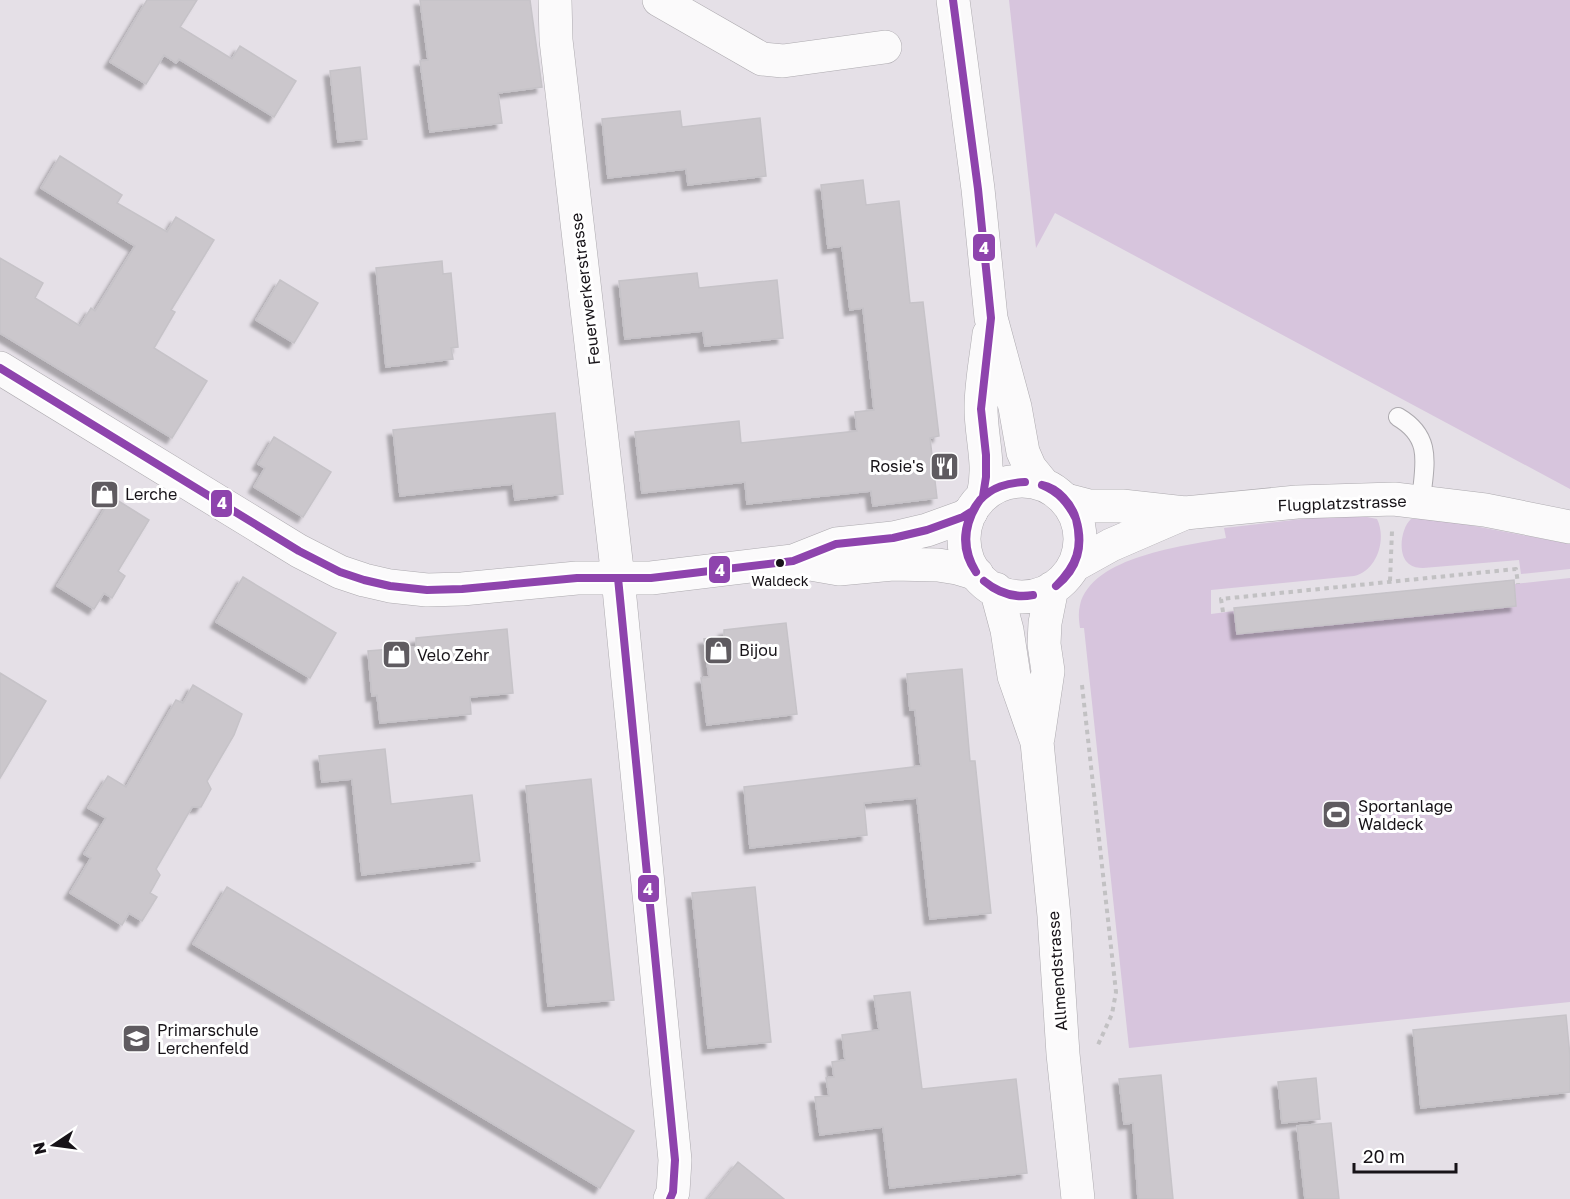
<svg xmlns="http://www.w3.org/2000/svg" width="1570" height="1199" viewBox="0 0 1570 1199" font-family="'Golos Text',sans-serif">
<defs>
<filter id="shadow"><feDropShadow dx="-5.5" dy="5.5" stdDeviation="1.5" flood-color="#0004"/></filter>
</defs>
<rect width="100%" height="100%" fill="#e5e0e7"/>
<path fill="#d7c5dd" d="M1009 0H1570V489L1055 213 1036 248Z
M1362 516 1377 519C1387 539 1377 571 1354 576L1211 590V614L1234 611V608L1514 580V584L1570 578V1002L1129 1048 1084 628H1080C1079 621 1078 613 1080 605 1092 556 1184 546 1226 538L1224 528 1310 518Z
M1432 518 1570 544V569L1521 574 1519 560 1423 568C1418 568 1413 567 1409 564 1397 555 1401 528 1411 519Z"/>
<path fill="#cbc7cc" stroke="#c6c3c8" stroke-width="1.5" filter="url(#shadow)" d="M147 0H197L180 27 232 59 240 46 296 81 274 117 179 59 176 63 164 55 146 84 110 62Z
M420 0H530L542 87 498 93 502 123 430 132 420 61 428 60Z
M360 67 367 139 338 142 330 71Z
M680 111 682 127 760 118 766 176 688 185 686 169 608 178 602 119Z
M60 156 122 195 117 203 167 232 176 217 214 240 171 310 175 312 154 348 207 381 172 438 0 333V258L43 283 35 298 80 326 91 308 95 311 135 246 41 188Z
M863 180 866 205 899 201 910 303 923 302 939 436 930 438 937 498 873 506 871 491 747 504 745 482 642 493 635 432 739 421 741 443 857 431 855 412 874 410 863 308 850 310 842 246 828 248 821 185Z
M442 261 443 274 451 273 458 347 451 348 453 359 386 367 376 268Z
M697 273 699 288 777 280 783 338 705 346 703 331 625 339 619 281Z
M280 280 318 303 294 343 256 320Z
M555 413 563 494 515 500 513 484 400 496 393 430Z
M274 437 331 472 303 517 254 487 265 468 258 464Z
M112 497 149 520 118 571 125 576 112 598 104 593 94 609 57 586Z
M243 577 336 633 310 678 216 622Z
M1514 580 1516 606 1237 634 1234 608Z
M786 623 797 714 707 725 701 678 709 677 704 639 724 637V630Z
M507 629 513 693 470 697 471 714 380 723 377 695 372 696 368 651 416 647V638Z
M962 669 970 761H975L991 913 930 919 917 798 864 803 867 835 750 848 744 787 921 766 915 710H910L907 674Z
M0 673 46 701 0 778Z
M193 685 242 714 234 735 207 781 211 789 201 807H192L156 869 160 875 150 893 157 897 142 921 129 913 122 925 70 893 91 858 84 854 106 818 88 808 108 776 126 787 176 700 183 703Z
M385 749 391 804 472 795 480 861 362 875 352 779 322 782 319 756Z
M591 779 614 1000 548 1006 526 786Z
M227 887 634 1131 600 1188 193 944Z
M755 887 771 1042 708 1048 692 893Z
M910 992 922 1089 1016 1079 1027 1173 890 1188 883 1127 820 1135 815 1097 829 1096 826 1078 834 1077 832 1062 845 1060 842 1035 879 1030 874 996Z
M1566 1015 1570 1056V1092L1421 1108 1413 1030Z
M1161 1075 1173 1199H1138L1133 1123 1124 1124 1119 1079Z
M1316 1078 1320 1119 1282 1123 1278 1082Z
M1331 1123 1339 1199H1305L1297 1126Z
M738 1162 784 1199H708Z"/>
<g fill="none" stroke-linecap="round" stroke-linejoin="round">
<defs>
<path id="lane" d="M1398 417C1434 438 1424 466 1421 501"/>
<path id="street" d="M555 0 556 40 618 578 675 1160 673 1192 670 1199
M659 0 762 59 783 61 885 47
M0 368 299 551 340 572 364 580 390 586 427 590 462 589 577 578H651L793 561 836 544 893 538 927 530 963 517 971 512
M1066 500 1089 506H1122L1185 513 1297 502 1394 499 1485 510 1570 527
M793 561 839 569 893 564 938 565 957 568 977 574
M1075 565 1111 545 1185 513"/>
<path id="secondary" d="M953 0 978 189 991 318 1015 407 1023 452 1030 468 1043 484
M964 539a58 58 0 1 1 116 0a58 58 0 1 1-116 0Z
M983 496C991 465 981 438 981 408 981 384 986 359 989 334
M996 589 1007 630 1014 676 1037 742 1054 916 1063 1054 1078 1199
M1038 738 1048 671 1044 644 1045 623 1052 588"/>
</defs>
<use href="#lane" stroke="#adaaaf" stroke-width="20"/>
<use href="#street" stroke="#adaaaf" stroke-width="34"/>
<use href="#secondary" stroke="#adaaaf" stroke-width="34"/>
<path stroke="#c2c1c3" stroke-width="4" stroke-dasharray="4.5 4.5" stroke-linecap="butt" d="M1390 581 1392 531
M1223 612 1221 599 1516 569 1518 584
M1082 685 1116 992 1112 1014 1097 1047"/>
<use href="#lane" stroke="#fbfafb" stroke-width="18"/>
<use href="#street" stroke="#fbfafb" stroke-width="33"/>
<use href="#secondary" stroke="#fbfafb" stroke-width="33"/>
<defs>
<path id="bus-1" d="M953 0 978 189 991 318 981 409 986 455V477L983 496
M0 368 299 551 340 572 364 580 390 586 427 590 462 589 577 578H651L793 561 836 544 893 538 927 530 963 517 971 512
M1042 485C1058 488 1072 504 1076 519
M1042 485C1059 492 1068 503 1076 519
M980 500C992 487 1007 483 1025 482
M976 572C959 549 963 521 980 500
M976 572C961 547 964 523 980 500
M618 578 675 1160 673 1192 670 1199
M984 581C999 593 1014 598 1033 595
M984 581C999 594 1014 599 1033 595
M1056 586C1077 565 1083 548 1076 519
M1056 586C1078 569 1084 545 1076 519"/>
</defs>
<use href="#bus-1" stroke="#fff" stroke-width="12"/>
<use href="#bus-1" stroke="#8e44ad" stroke-width="8"/>
</g>
<defs>
<symbol id="restaurant-square" viewBox="-11 -11 22 22"><rect x="-9" y="-9" width="18" height="18" rx="4" fill="#5f5b60" stroke="#fff"/><path d="M-5-6h1v4h1v-4h1v4h1v-4h1v5L-1.5 .5V6h-2V.5L-5-1ZM5-6V6H3V1.5H1.5Q1.5-4 5-6Z" fill="#fff"/></symbol>
<symbol id="shop-square" viewBox="-11 -11 22 22"><rect x="-9" y="-9" width="18" height="18" rx="4" fill="#5f5b60" stroke="#fff"/><path d="M-5-2.5h2.3a2.7 3.5 0 0 1 5.4 0H5L5.5 6h-11ZM-1.5-2.5h3a1.5 2.3 0 0 0-3 0Z" fill="#fff"/></symbol>
<symbol id="stadium-square" viewBox="-11 -11 22 22"><rect x="-9" y="-9" width="18" height="18" rx="4" fill="#5f5b60" stroke="#fff"/><path d="M0-5a6.5 5 0 1 0 0 10a6.5 5 0 1 0 0-10ZM-3.5-1.8h7v3.6h-7Z" fill="#fff"/></symbol>
<symbol id="school-square" viewBox="-11 -11 22 22"><rect x="-9" y="-9" width="18" height="18" rx="4" fill="#5f5b60" stroke="#fff"/><path d="M0-5L7-2L0 1L-7-2ZM-4 1L0 2.5L4 1V4Q0 6-4 4Z" fill="#fff"/></symbol>
</defs>
<g fill-rule="evenodd">
<use href="#restaurant-square" x="928" y="450" width="33" height="33"/>
<use href="#shop-square" x="88" y="478" width="33" height="33"/>
<use href="#shop-square" x="702" y="634" width="33" height="33"/>
<use href="#shop-square" x="380" y="638" width="33" height="33"/>
<use href="#stadium-square" x="1320" y="798" width="33" height="33"/>
<use href="#school-square" x="120" y="1022" width="33" height="33"/>
</g>
<circle fill="#171318" stroke="#fff" stroke-width="2" cx="780" cy="563" r="5"/>
<g text-anchor="middle" stroke-width="6" stroke-linejoin="round" paint-order="stroke">
<g font-size="14" fill="#171318" stroke="#fff">
<text x="780" y="586">Waldeck</text>
</g>
<g font-size="16" fill="#171318" stroke="#fff">
<text transform="translate(585 289) rotate(-97)" y="6">Feuerwerkerstrasse</text>
<text transform="translate(1342 503) rotate(-2)" y="6">Flugplatzstrasse</text>
<text transform="translate(1057 971) rotate(-94)" y="6">Allmendstrasse</text>
</g>
<g font-size="16" fill="#171318" stroke="#fff" text-anchor="start">
<text x="924" y="472" text-anchor="end">Rosie's</text>
<text x="125" y="500">Lerche</text>
<text x="739" y="656">Bijou</text>
<text x="417" y="661">Velo Zehr</text>
<text x="1358" y="812">Sportanlage<tspan x="1358" dy="18">Waldeck</tspan></text>
<text x="157" y="1036">Primarschule<tspan x="157" dy="18">Lerchenfeld</tspan></text>
</g>
</g>
<g stroke="#fff" stroke-width="2">
<rect x="972" y="233" width="24" height="29" rx="6" fill="#8e44ad"/>
<rect x="210" y="489" width="23" height="29" rx="6" fill="#8e44ad"/>
<rect x="708" y="555" width="23" height="29" rx="6" fill="#8e44ad"/>
<rect x="637" y="874" width="23" height="29" rx="6" fill="#8e44ad"/>
</g>
<g font-size="16" text-anchor="middle" font-weight="bold" fill="#fff">
<text x="984" y="254">4</text>
<text x="222" y="509">4</text>
<text x="720" y="576">4</text>
<text x="648" y="895">4</text>
</g>
<g transform="translate(54 1145) rotate(257)" stroke="#ffffff" stroke-width="4.5" paint-order="stroke">
<path d="M0-4.5L10 22L0 15L-10 22Z" fill="#171318"/>
<text y="-9" font-size="16" font-weight="bold" text-anchor="middle" fill="#171318">N</text>
</g>
<path d="M1354 1163v9h102v-9" fill="none" stroke="#171318" stroke-width="3"/>
<text x="1363" y="1163" font-size="18" fill="#171318" stroke="#ffffff" stroke-width="4.5" paint-order="stroke">20 m</text>
</svg>
